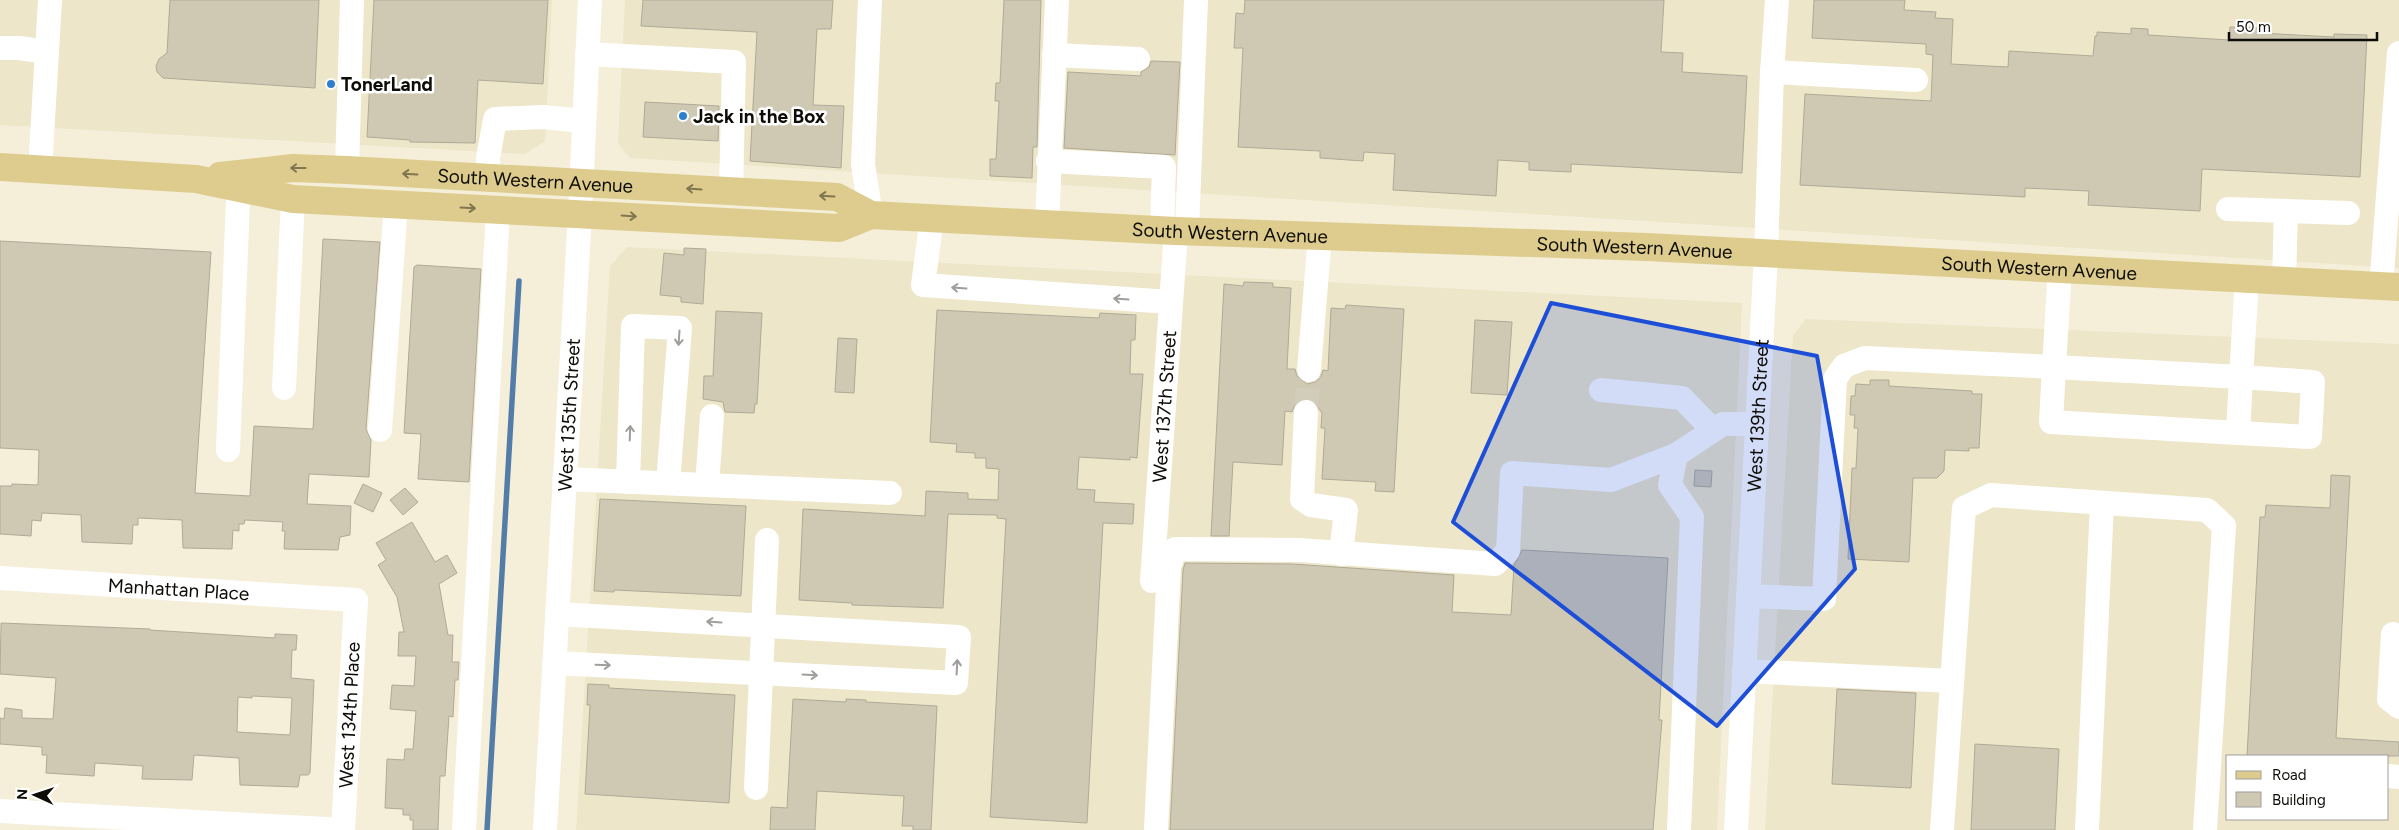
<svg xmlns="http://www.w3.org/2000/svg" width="2399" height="830" viewBox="0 0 2399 830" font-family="Figtree,sans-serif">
<rect width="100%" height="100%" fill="#f5efda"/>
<path fill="#eee6c9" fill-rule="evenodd" d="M0 0H552L545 141 525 154 0 125Z
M625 0H2399V268L630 158 618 143Z
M627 247 1742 303 1717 830H576L610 266Z
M1806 319 2399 344V830H1765L1793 335ZM2228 756H2388V819H2228Z"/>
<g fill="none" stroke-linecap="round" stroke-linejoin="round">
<path stroke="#537da8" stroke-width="5.5" d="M487 830 519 281"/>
</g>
<path fill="#cfc9b4" stroke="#afaa96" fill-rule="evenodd" d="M170 0H319L315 88 163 78 157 72 156 66 159 59 167 53Z
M374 0H548L543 84 478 80 475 143 410 142V140L367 137Z
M643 0H833L831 29H817L813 105 844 106 841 168 750 161 757 32 641 26Z
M1004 0H1041L1037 147H1033L1032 178 990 176V159H996L999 101H995L996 83H1000Z
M1245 0H1664L1661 52 1683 53 1682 72 1747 76 1742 173 1571 164V172L1529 170V162L1498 160 1496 196 1393 190 1395 154 1364 152 1363 161 1320 158V151L1238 147 1243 48H1234L1236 13 1244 14Z
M1814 0H1905L1904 10 1936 12 1935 18 1953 19 1951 64 2008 67 2009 51 2093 56 2095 36H2097V32L2131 34V28L2148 29V35L2229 40 2230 27 2259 28V33L2334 37V34L2367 35 2360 177 2202 169 2200 211 2088 205 2089 191 2025 188V197L1800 185 1805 94 1931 101 1933 55 1926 54V44L1812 38Z
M1151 61 1180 62 1175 155 1064 148 1068 72 1141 76V72L1149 67Z
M645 102 719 106 718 141 643 137Z
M323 239 380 242 366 429 371 440 369 477 309 474 307 504 351 506 350 535 340 537 338 550 284 549 285 531H282L283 522 245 520 244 524H239V531L233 530 232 549 183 548 182 520 138 518V525H133L132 544 82 542 81 515 42 513 41 521 32 520 31 536 0 534V486H12V484L38 485 39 450 0 448V241L211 252 195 493 250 496 254 426 313 429Z
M684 248 706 249 703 304 681 302V297L660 295 664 253 684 255Z
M417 265 481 269 469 482 418 479 421 434 404 433 414 267Z
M1244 282 1273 283V287L1291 288 1287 369H1295L1297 376 1307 384 1315 382 1321 377 1323 370 1328 371 1331 308 1345 309 1346 305 1404 309 1394 492 1375 491 1376 482 1322 479 1325 428H1321L1322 413 1313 400H1300L1295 404 1292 412 1285 411 1282 465 1233 462 1229 536H1211L1224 284 1243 286Z
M937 310 1099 318 1100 313 1136 315 1135 340H1131L1130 374H1143L1137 458 1130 457V460L1079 457 1077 489 1095 490 1094 502 1134 504 1133 524 1103 523 1087 823 990 817 1006 519 997 518V515L948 514 943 608 852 605V603L799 600 803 509 925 516 926 491 968 493V499L998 500 999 469 986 468V458H975V453L956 452 957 444 930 442Z
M716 311 762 313 757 404H755L754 413 725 412 723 402 703 399 704 376H713Z
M1475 320 1512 322 1507 395 1471 393Z
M838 338 857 339 854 393 835 392Z
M1870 380H1889V386L1972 391V394H1982L1979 448H1969V451L1945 450 1944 471 1937 478H1913L1909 562 1848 559 1852 468H1856L1858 428H1854L1855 415H1850L1851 396H1855L1856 384 1870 385Z
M1695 470 1712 471 1711 487 1694 486Z
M2331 475 2350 476 2336 738 2399 742V756H2247L2260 517H2265L2266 505 2330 508Z
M363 484 382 493 373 512 354 503Z
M405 488 418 502 403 515 390 500Z
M600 499 746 506 741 596 614 590V592L594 591Z
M412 522 435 562 447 555 457 573 439 584 448 635H453L452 662H459L458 680H455L453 717 449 716 445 776H440L438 830H413V820H410V815H403V809L385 808 387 759 404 760 405 749H413L416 711 390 709 392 685 414 686 416 656H398L399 632H404L397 597 378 565 386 560 376 543Z
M1522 550 1668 558 1659 720H1662L1653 830H1170L1183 570 1185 563 1292 564 1454 575 1452 612 1511 615 1514 565Z
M1 623 150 629V630L275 638V634L297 635 296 650H292L291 678 314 680 310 773 308 775H300L298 787 240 785 239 758 194 755 192 780 142 779 143 766 95 763 94 776 46 773 47 755H42V747L0 744V718L4 719 5 708 22 710V718L53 719 56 678 0 674ZM252 696 292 698 290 735 237 732 238 697 252 698Z
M588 684 609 685V688L735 695 729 803 585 794 590 705H587Z
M1837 689 1916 693 1911 788 1832 784Z
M793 699 846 702V699L866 700V702L937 706 931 830H913V826H902L904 796 817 791 815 830H770L771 807 787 808Z
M1975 744 2059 749 2055 830H1971Z"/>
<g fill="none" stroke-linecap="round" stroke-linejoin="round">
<path stroke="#d2cdba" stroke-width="24" stroke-dasharray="24 12" stroke-linecap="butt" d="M1306 412 1309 370"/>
<g stroke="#fff" stroke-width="24">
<path d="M870 0 863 164 871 215"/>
<path d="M0 48H19L47 52"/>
<path d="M587 54 734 62 731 192"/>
<path d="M1054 55 1138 59"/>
<path d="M1772 72 1916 80"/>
<path d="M1048 161 1164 167 1162 229"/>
<path d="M347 170 352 0"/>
<path d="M40 171 50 0"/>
<path d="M489 178 488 158 495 119 543 117 583 121"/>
<path d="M2228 209 2348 213"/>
<path d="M932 218 923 285 1170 302"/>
<path d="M1047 224 1057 0"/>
<path d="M1187 231 1196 0"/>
<path d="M2284 281 2286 211"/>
<path d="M2381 287 2399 53"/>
<path d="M1309 370 1320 235"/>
<path d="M284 388 293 199"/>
<path d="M1601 390 1682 398 1713 430"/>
<path d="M1306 412 1302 499 1311 505 1346 510 1341 554"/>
<path d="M380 430 396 204"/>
<path d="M2238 433 2310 437 2313 382 2241 377 2238 433 2051 422 2054 367 2241 377 2247 279"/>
<path d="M228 450 239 174"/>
<path d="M564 479 890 493"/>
<path d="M628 482 633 326 680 328 668 483"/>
<path d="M707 485 712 416"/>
<path id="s1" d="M0 578 356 600 343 830"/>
<path id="s2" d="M1152 581 1176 231"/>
<path d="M1748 596 1824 599 1835 379 1844 366 1865 358 2054 367 2060 269"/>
<path d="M2393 634 2389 699 2399 707"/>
<path d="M554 663 956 683 959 637 557 614"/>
<path d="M1744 671 1952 681"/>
<path d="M2388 776 2399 777"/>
<path d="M756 788 767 540"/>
<path d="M0 811 343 830"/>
<path d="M464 830 498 209"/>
<path id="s3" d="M545 830 580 213 590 0"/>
<path d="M1156 830 1169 567 1175 549 1299 550 1495 564 1508 551 1512 473 1611 480 1676 455"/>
<path d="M1679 830 1692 517 1670 485 1676 455 1723 424H1757"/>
<path id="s4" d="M1736 830 1766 253 1772 72 1777 0"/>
<path d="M1942 830 1964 508 1991 495 2207 510 2224 526 2205 830"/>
<path d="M2087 830 2102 503"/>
</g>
<g stroke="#ddcc8d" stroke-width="28">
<path id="s5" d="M0 167 196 179 293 199 839 228 871 215 1176 231 1647 247 2399 287"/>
<path id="s6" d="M220 176 293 168 347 170 837 197 871 215"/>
</g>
</g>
<defs><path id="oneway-shaft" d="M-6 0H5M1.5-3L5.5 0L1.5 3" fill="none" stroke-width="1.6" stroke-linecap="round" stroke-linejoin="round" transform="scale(1.25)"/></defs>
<g stroke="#807650">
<use href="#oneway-shaft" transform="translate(298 168) rotate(180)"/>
<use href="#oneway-shaft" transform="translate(410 174) rotate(-177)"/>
<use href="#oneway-shaft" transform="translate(694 189) rotate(-176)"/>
<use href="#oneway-shaft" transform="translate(827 196) rotate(-177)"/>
<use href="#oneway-shaft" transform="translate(468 208) rotate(3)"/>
<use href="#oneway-shaft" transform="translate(629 216) rotate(4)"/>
</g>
<g stroke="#9f9e9b">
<use href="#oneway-shaft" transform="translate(959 288) rotate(-176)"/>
<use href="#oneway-shaft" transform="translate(1121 299) rotate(-176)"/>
<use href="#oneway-shaft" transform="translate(679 338) rotate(94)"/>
<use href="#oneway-shaft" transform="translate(630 433) rotate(-88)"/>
<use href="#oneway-shaft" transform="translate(714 622) rotate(-176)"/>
<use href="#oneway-shaft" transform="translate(603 665) rotate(2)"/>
<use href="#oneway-shaft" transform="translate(957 667) rotate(-87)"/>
<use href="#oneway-shaft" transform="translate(810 675) rotate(3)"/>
</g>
<path fill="#1d4ed8" fill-opacity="0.2" stroke="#1d4ed8" stroke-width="4" stroke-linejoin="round" d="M1551 303 1817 356 1855 569 1717 726 1453 522Z"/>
<g fill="#2e80cf" stroke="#fff" stroke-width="2">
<circle cx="331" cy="84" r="5"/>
<circle cx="683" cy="116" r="5"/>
</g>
<g text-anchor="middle" stroke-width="5" stroke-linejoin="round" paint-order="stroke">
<g font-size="19" font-weight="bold" fill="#0e0c06" stroke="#fff" text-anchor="start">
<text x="341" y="91">TonerLand</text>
<text x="693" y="123">Jack in the Box</text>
</g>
<g font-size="19" fill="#0e0c06" stroke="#fff">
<text dy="7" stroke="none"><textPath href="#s6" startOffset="316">South Western Avenue</textPath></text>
<text dy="7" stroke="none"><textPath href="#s5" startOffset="1236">South Western Avenue</textPath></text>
<text dy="7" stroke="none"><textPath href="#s5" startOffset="1641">South Western Avenue</textPath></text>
<text dy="7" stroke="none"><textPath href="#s5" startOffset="2046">South Western Avenue</textPath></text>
<text dy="7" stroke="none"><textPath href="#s2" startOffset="175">West 137th Street</textPath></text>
<text dy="7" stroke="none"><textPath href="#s3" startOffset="416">West 135th Street</textPath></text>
<text dy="7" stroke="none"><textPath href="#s4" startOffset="415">West 139th Street</textPath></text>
<text dy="7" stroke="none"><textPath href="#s1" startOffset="179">Manhattan Place</textPath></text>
<text transform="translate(349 715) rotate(-87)" y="7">West 134th Place</text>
</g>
</g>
<rect x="2226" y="755" width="162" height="65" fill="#ffffff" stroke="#9f9e9b"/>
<rect x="2236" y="771" width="25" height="8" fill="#ddcc8d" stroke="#9f9e9b"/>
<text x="2272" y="780" font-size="15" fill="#0e0c06">Road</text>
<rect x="2236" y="792" width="25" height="15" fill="#cfc9b4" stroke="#9f9e9b"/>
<text x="2272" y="805" font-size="15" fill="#0e0c06">Building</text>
<g transform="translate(35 795) rotate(273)" stroke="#ffffff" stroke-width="4" paint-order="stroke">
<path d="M0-4L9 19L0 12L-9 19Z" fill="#0e0c06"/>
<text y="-8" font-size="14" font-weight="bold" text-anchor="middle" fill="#0e0c06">N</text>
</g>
<path d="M2229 32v8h148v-8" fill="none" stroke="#0e0c06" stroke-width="2.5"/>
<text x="2236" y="32" font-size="15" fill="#0e0c06" stroke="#ffffff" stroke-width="4" paint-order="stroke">50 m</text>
</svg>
